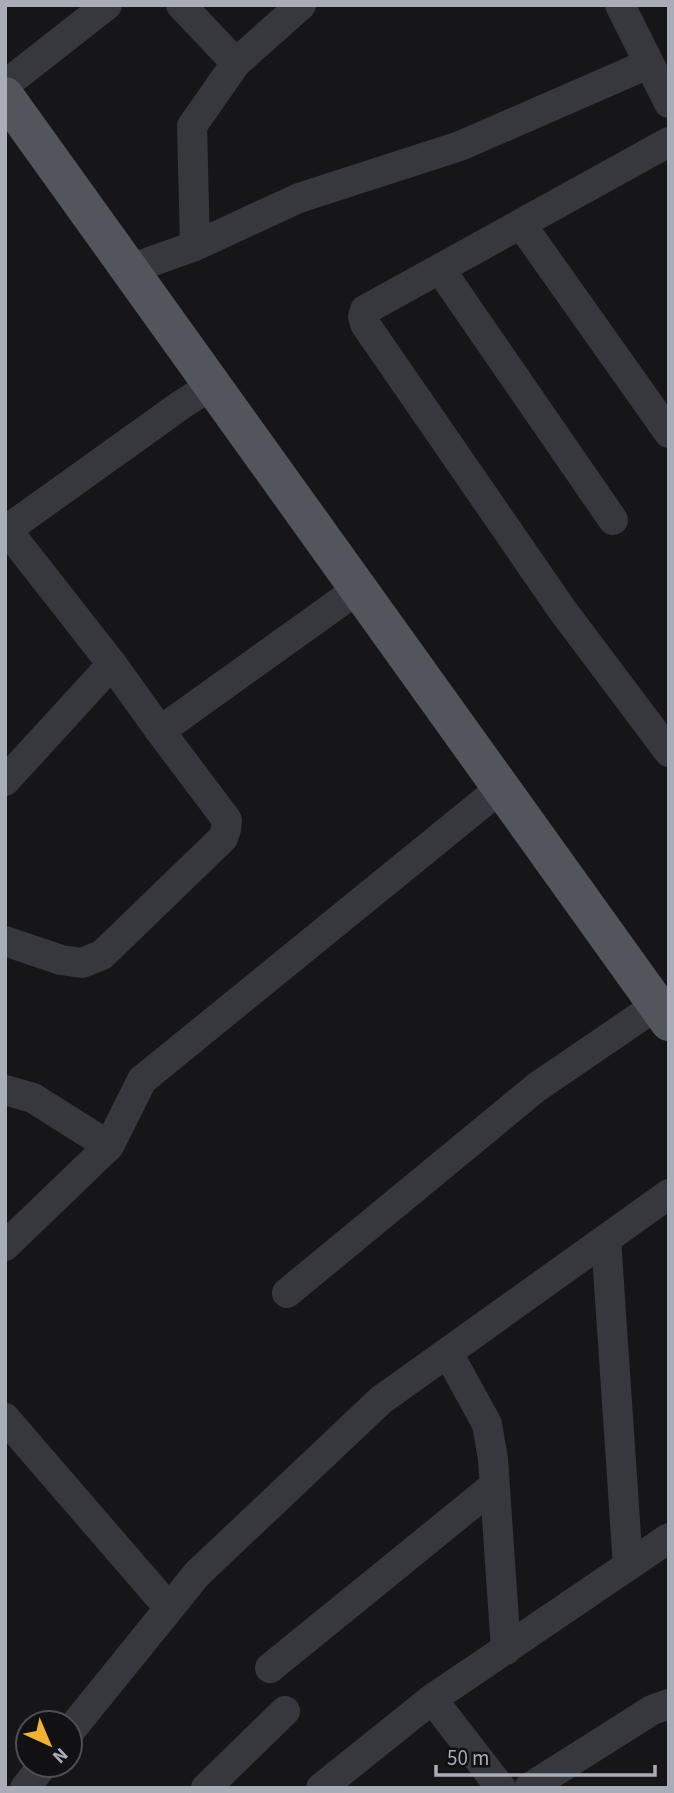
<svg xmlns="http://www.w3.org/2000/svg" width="674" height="1793" viewBox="0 0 674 1793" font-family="'Source Sans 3',sans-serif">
<rect width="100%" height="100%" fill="#161618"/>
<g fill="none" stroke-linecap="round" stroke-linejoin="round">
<path stroke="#37383d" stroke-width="30" d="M181 5 236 63
M620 5 669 103
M5 85 107 5
M669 142 365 310 363 317 365 324 563 611 669 752
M521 224 669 433
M195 246 192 126 236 63 301 5
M130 269 195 246 299 198 460 146 648 64
M440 269 613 520
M7 530 112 664 160 731
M5 531 181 405 212 385
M5 781 112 664
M5 941 61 960 82 963 102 955 223 838 226 829 227 820 160 731 358 589
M5 1090 33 1098 109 1146
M606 1239 628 1566
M5 1246 109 1146 142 1080 501 788
M287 1293 537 1087 657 1005
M448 1353 487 1424 493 1459 506 1650
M5 1418 169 1608
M270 1668 494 1486
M432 1699 501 1788
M70 1731 197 1574 381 1400 669 1194
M25 1788 43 1765
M206 1788 285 1711
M321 1788 432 1699 669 1538
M529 1788 652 1710 669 1704"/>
<path stroke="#53555c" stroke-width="38" d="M5 96 669 1022"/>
</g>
<rect width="674" height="1793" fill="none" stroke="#a8adb8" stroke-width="14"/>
<g transform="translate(49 1744) rotate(136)"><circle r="33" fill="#111113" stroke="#4d4f55" stroke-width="2"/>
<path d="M0-5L12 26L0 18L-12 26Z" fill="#f2b134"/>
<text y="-10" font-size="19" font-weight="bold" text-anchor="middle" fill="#a8adb8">N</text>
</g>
<path d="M436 1765v10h219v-10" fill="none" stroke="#a8adb8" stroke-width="3.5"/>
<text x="447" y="1765" font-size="21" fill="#a8adb8" stroke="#111113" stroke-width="5" paint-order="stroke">50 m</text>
</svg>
